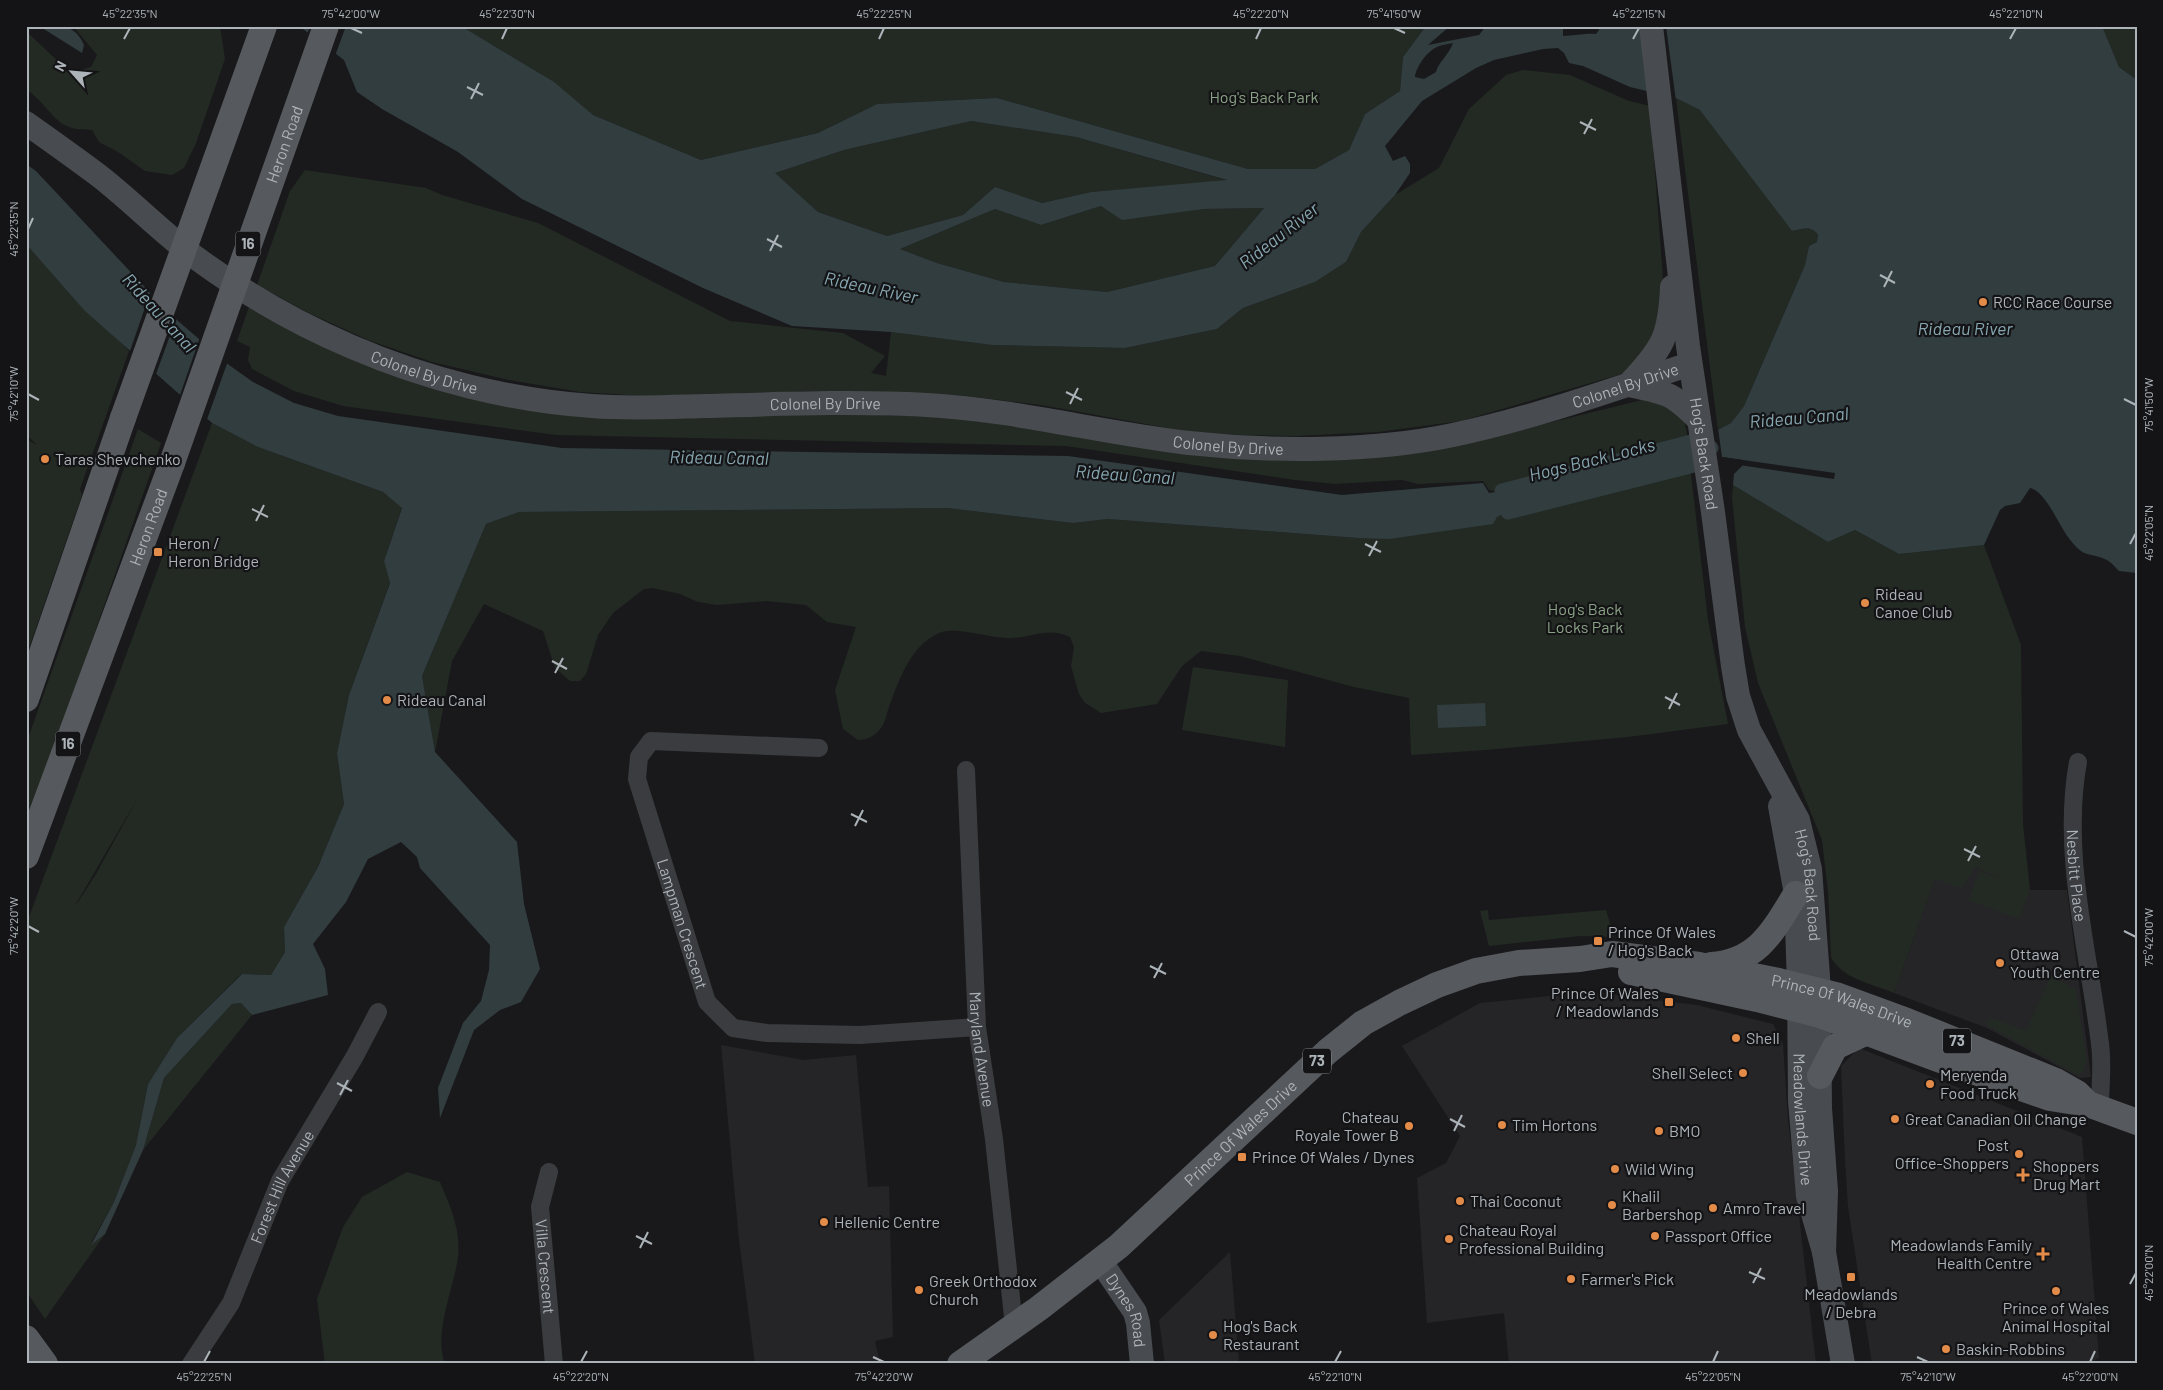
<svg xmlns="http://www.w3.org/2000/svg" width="2163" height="1390" viewBox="0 0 2163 1390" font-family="Barlow,sans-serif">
<rect width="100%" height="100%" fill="#19191b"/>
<path fill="#252528" d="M1975 867 2030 890H2067L2091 1077 2080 1078 1987 1028 1894 993 1935 878Z
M1590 992 1697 1005 1773 1024 1783 1044 1788 1119 1816 1364H1509L1504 1313 1427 1323 1417 1178 1446 1163 1460 1136 1402 1046 1480 1003Z
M721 1045 803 1060 856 1055 868 1187 889 1186 893 1337 875 1341 880 1364H755L739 1240Z
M1859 1048 2082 1137 2099 1358 2088 1364H1872L1848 1207 1845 1160 1841 1066Z
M1230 1252 1239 1362 1225 1364H1165L1159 1320Z"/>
<path fill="#232a23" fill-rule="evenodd" d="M73 26H220L225 59 196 143 184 168 172 175 145 171 118 152 99 142 92 130C85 129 78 130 72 128 52 123 44 99 26 90V31L64 67 77 71 91 67 97 55Z
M461 26H1426L1403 57 1400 91 1365 114 1349 150 1315 169H1248L997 98 877 104 818 133 701 160 593 115 539 73Z
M2102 26H2137V80L2119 67Z
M1523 70 1570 75 1629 101 1650 106 1664 292 1659 339 1628 372 1461 421 1378 432 1295 436 1238 435 1184 431 1041 405 958 395 806 391 659 397 580 392 509 380 432 362 368 340 309 313 257 285 290 191 305 170 426 188 442 195 538 223 730 321 843 333 885 356 871 373 886 376 891 332 992 345 1125 348 1217 329 1243 308 1315 282 1346 262 1361 232 1395 195 1439 168 1469 109 1506 75Z
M1676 98 1700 110 1706 116 1792 231C1801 229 1812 225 1818 235L1817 242 1809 246 1805 265 1744 406 1731 423 1718 431Z
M971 121 1076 137 1229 181 1091 192 1042 203 995 187 963 215 887 236 818 212 774 173 844 150Z
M1101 206 1203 209 1264 208 1215 266 1107 292 1004 282 937 263 900 249 995 209 1041 225Z
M26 244 129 351 80 489 82 495 26 657V439L37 445 26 434Z
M249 307 425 384 798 413 950 417 1101 440 1495 436 1654 397 1683 413 1688 440 1603 460 1494 491 1489 490 1483 481 1418 484 1402 480 1335 484 1295 480 1066 446 556 435 343 406 294 391 252 369 248 360 250 347 237 341Z
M212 423 258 447 383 492 402 507 384 561 390 582 349 695 337 753 344 804 318 867 284 927 285 952 271 975 241 974 177 1038 148 1084 136 1145 114 1202 91 1243 105 1234 45 1319 26 1291V925ZM140 794 96 874 76 905V904Z
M138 429 161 443 53 752 26 820V744Z
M1690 466 1708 620 1728 724 1628 737 1486 750 1411 755 1409 698 1354 687 1240 656 1201 651 1182 666 1157 704 1101 713 1085 703 1079 694 1071 666 1074 647 1070 637C1046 626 1031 639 1007 638 990 638 954 626 939 633 910 646 899 680 889 707 887 713 885 723 881 728 875 736 867 740 858 740L843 729 835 690 856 627 827 622 806 605 766 601 717 605 698 602 680 594 653 588 644 589 613 613 598 635 586 674 580 681H570L555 668 543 631 484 604 452 661 435 752 422 676 486 524 519 512 947 508 1073 523 1108 519 1358 538 1494 521 1497 517 1508 512Z
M1733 485 1828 542 1855 530 1899 554 1984 545 2021 645 2023 824 2030 890 2019 919 1968 900 1979 871 2011 883 1975 867 1962 888 1935 879 1894 993C1873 984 1842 979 1831 957L1828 892 1822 840 1758 683 1745 627 1732 498Z
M1193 667 1288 680 1285 747 1182 730Z
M1488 910 1489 920 1606 910 1614 937 1580 936 1489 946 1480 911Z
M2051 975 2076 990 2087 1063 2083 1073 2076 1074 1985 1024 1991 1017 2026 1031Z
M241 1003 252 1015 143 1150 164 1078 232 1004Z
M407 1172 440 1182C450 1206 461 1229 458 1257 454 1288 433 1333 445 1364H325L317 1299 343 1227 362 1197Z"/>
<path fill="#323d40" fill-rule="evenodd" d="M39 26C60 26 74 23 84 45L82 53Z
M299 26H461L554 82 593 115 701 160 818 133 877 104 997 98 1248 169H1315L1349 150 1365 114 1400 91 1403 57 1426 26H1450L1428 45 1479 35 1486 26H1563V36C1573 36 1588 33 1596 34L1599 30 1598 26H2102L2119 67 2137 80V573L2119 571C2116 568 2112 563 2107 560 2087 551 2085 560 2068 537 2059 525 2045 491 2030 488L2020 503 2005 506 2000 510 1984 545 1899 554 1855 530 1828 542 1733 485 1734 474 1743 465V460L1722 457 1702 463 1699 440 1731 423 1744 406 1805 265 1809 246 1817 242 1818 235C1812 225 1801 229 1792 231L1700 110 1676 98 1630 87 1583 66 1569 63 1564 53 1558 48 1543 49 1494 60 1476 68 1422 101 1385 146 1393 161 1405 156 1410 164V173L1395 195 1361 232 1346 262 1315 282 1243 308 1217 329 1125 348 992 345 891 332 792 326 703 288 522 199 458 152 382 109 357 92 344 60ZM1453 43C1450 53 1438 63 1436 72L1424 79 1415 77C1416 67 1427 51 1437 47 1441 45 1448 44 1453 43ZM971 121 1076 137 1227 180 1091 192 1042 203 995 187 963 215 887 236 818 212 775 173 844 150ZM1101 206 1122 220 1203 209 1264 208 1215 266 1107 292 1004 282 937 263 900 249 995 209 1041 225Z
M26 164 36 171 170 314 229 365 253 382 294 403 338 416 562 448 1068 456 1342 495 1483 483 1489 493 1502 491 1508 512 1497 517 1493 524 1389 539 1358 538 1108 519 1073 523 947 508 519 512 486 524 422 676 435 752 517 842 524 904 540 969 521 1002 500 1010 474 1030 440 1118 438 1088 463 1023 481 1001 489 970 490 945 420 868 417 857 401 842 368 859 346 902 313 944 325 969 328 995 252 1015 241 1003 232 1004 164 1078 143 1150 105 1234 91 1245 114 1202 136 1145 148 1084 177 1038 242 974 271 975 285 952 284 927 318 867 344 804 337 753 349 695 390 583 384 561 402 508 383 492 258 447 212 423 85 311 26 244Z
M1485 703 1486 726 1438 728 1437 705Z"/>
<path fill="#19191b" d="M310 26H346L335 56 307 35Z
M1641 26H1666L1676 101 1650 94Z
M151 290 177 316 155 377 129 354Z
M200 337 228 361 206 422 179 398Z
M1718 428 1722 457 1835 473 1834 479 1739 465 1741 462 1723 460 1702 465 1698 438Z"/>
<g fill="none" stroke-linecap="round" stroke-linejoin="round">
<path stroke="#323d40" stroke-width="15" d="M1699 440 1702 463 1508 512 1502 491Z
M1486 503 1509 500 1711 448"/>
<g stroke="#3a3c3f" stroke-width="18">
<path id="s1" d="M819 748 651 741 639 757 637 779 707 1002 733 1028 767 1033 860 1035 977 1027"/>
<path id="s2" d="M2078 762C2061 855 2089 952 2100 1044 2103 1065 2100 1087 2100 1108"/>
<path id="s3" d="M966 770 977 1027 994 1139 1014 1326"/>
<path id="s4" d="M549 1172 540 1207 554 1364"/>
<path id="s5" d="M191 1364 231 1303 280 1181 355 1056 378 1012"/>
</g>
<g stroke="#484b4f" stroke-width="24">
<path id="s6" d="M1651 26 1688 346 1713 512 1733 666 1738 696 1749 730 1798 820 1810 869 1819 990 1820 1108 1826 1191 1824 1252"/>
<path id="s7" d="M26 123C50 140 74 157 98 175 133 202 163 234 199 260 247 295 298 324 352 347 426 379 512 401 592 406 630 409 668 407 706 406 780 404 854 401 927 405 1016 410 1102 433 1189 443 1272 452 1372 452 1453 435 1534 418 1612 390 1690 364"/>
<path d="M1630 383C1663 348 1670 336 1672 287"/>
<path d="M1629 385C1667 393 1671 392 1699 420"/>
<path id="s8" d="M1780 806 1796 894 1799 985 1800 1101 1808 1196 1824 1252 1843 1364"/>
<path id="s9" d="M1101 1262 1135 1312 1138 1323 1142 1364"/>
</g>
<g stroke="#565a5e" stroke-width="26">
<path d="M26 699 123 418"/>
<path id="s10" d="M26 856 172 463"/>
<path d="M1711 965C1759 962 1774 929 1796 894"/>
<path d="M1631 972 1757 999 1820 1015 1938 1059 2050 1098 2088 1104 2137 1122"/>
<path d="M1820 1076 1835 1047 1867 1032"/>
<path d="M26 1338 45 1364"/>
<path id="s11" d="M960 1364 1038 1309 1119 1246 1328 1051 1363 1023 1399 1003 1437 985 1476 971 1519 963 1580 959 1612 954 1699 965 1779 981 1836 995 1907 1021 2056 1081 2077 1093 2088 1104"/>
</g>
<g stroke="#565a5e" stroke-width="26">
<path d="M123 418 264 26"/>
<path id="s12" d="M172 463 326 26"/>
</g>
</g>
<path fill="none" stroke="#acb3b9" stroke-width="2" d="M351 28 362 33M1394 28 1405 33M124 39 130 28M502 39 507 28M879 39 884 28M1256 39 1261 28M1633 39 1639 28M2010 39 2016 28M467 87 483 95M471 99 479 83M1580 122 1596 130M1584 134 1592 119M28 229 33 218M767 239 782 247M770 251 778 235M1880 275 1895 283M1884 287 1892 271M1066 392 1082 400M28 394 39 400M2124 399 2136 405M1070 404 1078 388M252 509 268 517M256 521 264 505M1365 544 1381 552M2130 544 2136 533M1369 556 1377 541M552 661 567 669M555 673 563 658M1665 697 1680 705M1669 709 1677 693M851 814 867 822M855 826 863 810M1964 849 1980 857M1968 861 1976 846M28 926 39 932M2124 931 2136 937M1150 966 1166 974M1154 978 1162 963M337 1083 352 1091M340 1095 348 1080M1450 1119 1465 1127M1454 1131 1462 1115M636 1236 652 1244M640 1248 648 1232M1749 1272 1765 1279M1753 1283 1761 1268M2130 1284 2136 1273M873 1357 884 1362M1917 1357 1928 1362M204 1362 210 1351M581 1362 587 1351M1335 1362 1341 1351M1713 1362 1718 1351M2090 1362 2095 1351"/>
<g fill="#e38c49" stroke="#141416" stroke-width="2">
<circle cx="1983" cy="302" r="5"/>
<circle cx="45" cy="459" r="5"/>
<rect x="153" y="547" width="10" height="10" rx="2.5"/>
<circle cx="1865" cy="603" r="5"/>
<circle cx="387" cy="700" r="5"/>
<rect x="1593" y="936" width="10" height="10" rx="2.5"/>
<circle cx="2000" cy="963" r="5"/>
<rect x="1664" y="997" width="10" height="10" rx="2.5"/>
<circle cx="1736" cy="1038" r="5"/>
<circle cx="1743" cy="1073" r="5"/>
<circle cx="1930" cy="1084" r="5"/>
<circle cx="1895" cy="1119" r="5"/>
<circle cx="1502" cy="1125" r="5"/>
<circle cx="1409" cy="1126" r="5"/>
<circle cx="1659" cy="1131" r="5"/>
<circle cx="2019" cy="1154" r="5"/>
<rect x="1237" y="1152" width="10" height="10" rx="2.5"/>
<circle cx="1615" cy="1169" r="5"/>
<path d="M2020.5 1167.5h5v5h5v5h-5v5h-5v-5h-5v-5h5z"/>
<circle cx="1460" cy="1201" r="5"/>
<circle cx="1612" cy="1205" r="5"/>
<circle cx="1713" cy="1208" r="5"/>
<circle cx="824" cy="1222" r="5"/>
<circle cx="1655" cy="1236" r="5"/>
<circle cx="1449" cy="1239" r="5"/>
<path d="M2040.5 1246.5h5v5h5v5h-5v5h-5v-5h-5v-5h5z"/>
<rect x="1846" y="1272" width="10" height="10" rx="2.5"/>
<circle cx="1571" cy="1279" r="5"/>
<circle cx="919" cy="1290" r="5"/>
<circle cx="2056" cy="1291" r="5"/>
<circle cx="1213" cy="1335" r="5"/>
<circle cx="1946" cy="1349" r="5"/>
</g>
<g text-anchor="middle" stroke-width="4.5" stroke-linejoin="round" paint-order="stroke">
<g fill="#141416" stroke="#7e8388" stroke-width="1">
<rect x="235.5" y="231.5" width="25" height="25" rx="4"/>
<rect x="55.5" y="731.5" width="25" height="25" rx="4"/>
<rect x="1943" y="1028.5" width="28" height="25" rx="4"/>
<rect x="1303" y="1048.5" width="28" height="25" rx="4"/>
</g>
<g font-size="15" font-weight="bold" fill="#acb3b9">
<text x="248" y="249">16</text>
<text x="68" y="749">16</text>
<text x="1957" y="1046">73</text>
<text x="1317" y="1066">73</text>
</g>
<g font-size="16" fill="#8aa285" stroke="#141416">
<text x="1264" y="103">Hog's Back Park</text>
<text x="1585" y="615">Hog's Back<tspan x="1585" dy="18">Locks Park</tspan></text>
</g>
<g font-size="16" fill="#acb3b9" stroke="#141416">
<text dy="6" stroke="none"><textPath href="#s12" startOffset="338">Heron Road</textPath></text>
<text dy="6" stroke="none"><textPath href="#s7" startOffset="474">Colonel By Drive</textPath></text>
<text dy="6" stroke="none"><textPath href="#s7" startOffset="1690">Colonel By Drive</textPath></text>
<text dy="6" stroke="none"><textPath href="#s7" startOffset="879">Colonel By Drive</textPath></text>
<text dy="6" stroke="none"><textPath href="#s7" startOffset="1285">Colonel By Drive</textPath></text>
<text dy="6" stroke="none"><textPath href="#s6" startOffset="431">Hog's Back Road</textPath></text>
<text dy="6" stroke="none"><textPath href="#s10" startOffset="351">Heron Road</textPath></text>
<text dy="6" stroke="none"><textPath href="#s2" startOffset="114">Nesbitt Place</textPath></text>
<text dy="6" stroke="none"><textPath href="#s6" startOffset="880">Hog's Back Road</textPath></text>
<text dy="6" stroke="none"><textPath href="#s1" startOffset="362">Lampman Crescent</textPath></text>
<text dy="6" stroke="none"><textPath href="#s11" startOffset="1026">Prince Of Wales Drive</textPath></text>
<text dy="6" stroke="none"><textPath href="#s3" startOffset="280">Maryland Avenue</textPath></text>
<text dy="6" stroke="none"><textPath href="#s8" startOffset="315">Meadowlands Drive</textPath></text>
<text dy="6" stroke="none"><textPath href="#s11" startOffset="364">Prince Of Wales Drive</textPath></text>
<text dy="6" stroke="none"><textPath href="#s5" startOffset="200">Forest Hill Avenue</textPath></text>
<text dy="6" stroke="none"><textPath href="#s4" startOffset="96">Villa Crescent</textPath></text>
<text dy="6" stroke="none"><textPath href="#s9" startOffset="56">Dynes Road</textPath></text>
</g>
<g font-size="16" fill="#acb3b9" stroke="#141416" text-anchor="start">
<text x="1993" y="308">RCC Race Course</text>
<text x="55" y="465">Taras Shevchenko</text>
<text x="168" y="549">Heron /<tspan x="168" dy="18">Heron Bridge</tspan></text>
<text x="1875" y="600">Rideau<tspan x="1875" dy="18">Canoe Club</tspan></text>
<text x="397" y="706">Rideau Canal</text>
<text x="1608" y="938">Prince Of Wales<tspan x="1608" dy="18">/ Hog's Back</tspan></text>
<text x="2010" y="960">Ottawa<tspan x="2010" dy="18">Youth Centre</tspan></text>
<text x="1659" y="999" text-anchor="end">Prince Of Wales<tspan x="1659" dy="18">/ Meadowlands</tspan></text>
<text x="1746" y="1044">Shell</text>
<text x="1733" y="1079" text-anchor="end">Shell Select</text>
<text x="1940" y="1081">Meryenda<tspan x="1940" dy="18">Food Truck</tspan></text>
<text x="1399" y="1123" text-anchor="end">Chateau<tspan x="1399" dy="18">Royale Tower B</tspan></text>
<text x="1905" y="1125">Great Canadian Oil Change</text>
<text x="1512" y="1131">Tim Hortons</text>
<text x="1669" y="1137">BMO</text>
<text x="2009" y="1151" text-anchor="end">Post<tspan x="2009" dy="18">Office-Shoppers</tspan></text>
<text x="1252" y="1163">Prince Of Wales / Dynes</text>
<text x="2033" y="1172">Shoppers<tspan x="2033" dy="18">Drug Mart</tspan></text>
<text x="1625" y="1175">Wild Wing</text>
<text x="1622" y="1202">Khalil<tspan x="1622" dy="18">Barbershop</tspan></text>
<text x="1470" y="1207">Thai Coconut</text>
<text x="1723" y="1214">Amro Travel</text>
<text x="834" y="1228">Hellenic Centre</text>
<text x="1459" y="1236">Chateau Royal<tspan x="1459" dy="18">Professional Building</tspan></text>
<text x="1665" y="1242">Passport Office</text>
<text x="2032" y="1251" text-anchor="end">Meadowlands Family<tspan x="2032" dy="18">Health Centre</tspan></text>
<text x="1581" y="1285">Farmer's Pick</text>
<text x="929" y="1287">Greek Orthodox<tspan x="929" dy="18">Church</tspan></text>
<text x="1851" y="1300" text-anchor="middle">Meadowlands<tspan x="1851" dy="18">/ Debra</tspan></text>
<text x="2056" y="1314" text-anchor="middle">Prince of Wales<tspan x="2056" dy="18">Animal Hospital</tspan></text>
<text x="1223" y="1332">Hog's Back<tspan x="1223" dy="18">Restaurant</tspan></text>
<text x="1956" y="1355">Baskin-Robbins</text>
</g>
<g font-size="18" font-style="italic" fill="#87a7b1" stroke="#141416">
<text transform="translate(1279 236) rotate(-38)" y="6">Rideau River</text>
<text transform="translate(871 288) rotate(12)" y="6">Rideau River</text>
<text transform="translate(159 313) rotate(48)" y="6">Rideau Canal</text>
<text x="1965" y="335">Rideau River</text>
<text transform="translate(1799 418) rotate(-5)" y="6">Rideau Canal</text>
<text transform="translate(719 458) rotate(1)" y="6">Rideau Canal</text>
<text transform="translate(1592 460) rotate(-14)" y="6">Hogs Back Locks</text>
<text transform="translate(1125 475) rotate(4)" y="6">Rideau Canal</text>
</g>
</g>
<rect width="2163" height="1390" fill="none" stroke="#141416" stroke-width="55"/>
<g transform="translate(72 72) rotate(297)" stroke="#141416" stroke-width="4" paint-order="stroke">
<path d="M0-4L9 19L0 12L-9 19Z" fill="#acb3b9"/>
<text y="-8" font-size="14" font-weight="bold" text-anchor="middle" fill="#acb3b9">N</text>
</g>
<rect x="28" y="28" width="2108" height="1334" fill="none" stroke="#acb3b9" stroke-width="2"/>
<g font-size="12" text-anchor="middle" fill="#acb3b9">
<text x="130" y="18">45°22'35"N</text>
<text x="351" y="18">75°42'00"W</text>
<text x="507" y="18">45°22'30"N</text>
<text x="884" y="18">45°22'25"N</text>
<text x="1261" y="18">45°22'20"N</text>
<text x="1394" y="18">75°41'50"W</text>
<text x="1639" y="18">45°22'15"N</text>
<text x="2016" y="18">45°22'10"N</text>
<text transform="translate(14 229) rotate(-90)" y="4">45°22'35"N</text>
<text transform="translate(14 394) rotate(-90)" y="4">75°42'10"W</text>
<text transform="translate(2149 405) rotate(-90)" y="4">75°41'50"W</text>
<text transform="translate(2149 533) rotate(-90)" y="4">45°22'05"N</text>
<text transform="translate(14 926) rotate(-90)" y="4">75°42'20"W</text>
<text transform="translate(2149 937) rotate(-90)" y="4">75°42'00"W</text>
<text transform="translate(2149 1273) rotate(-90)" y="4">45°22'00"N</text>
<text x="204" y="1381">45°22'25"N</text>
<text x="581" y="1381">45°22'20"N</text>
<text x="884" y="1381">75°42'20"W</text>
<text x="1335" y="1381">45°22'10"N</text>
<text x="1713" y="1381">45°22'05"N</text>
<text x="1928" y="1381">75°42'10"W</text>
<text x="2090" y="1381">45°22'00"N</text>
</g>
</svg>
